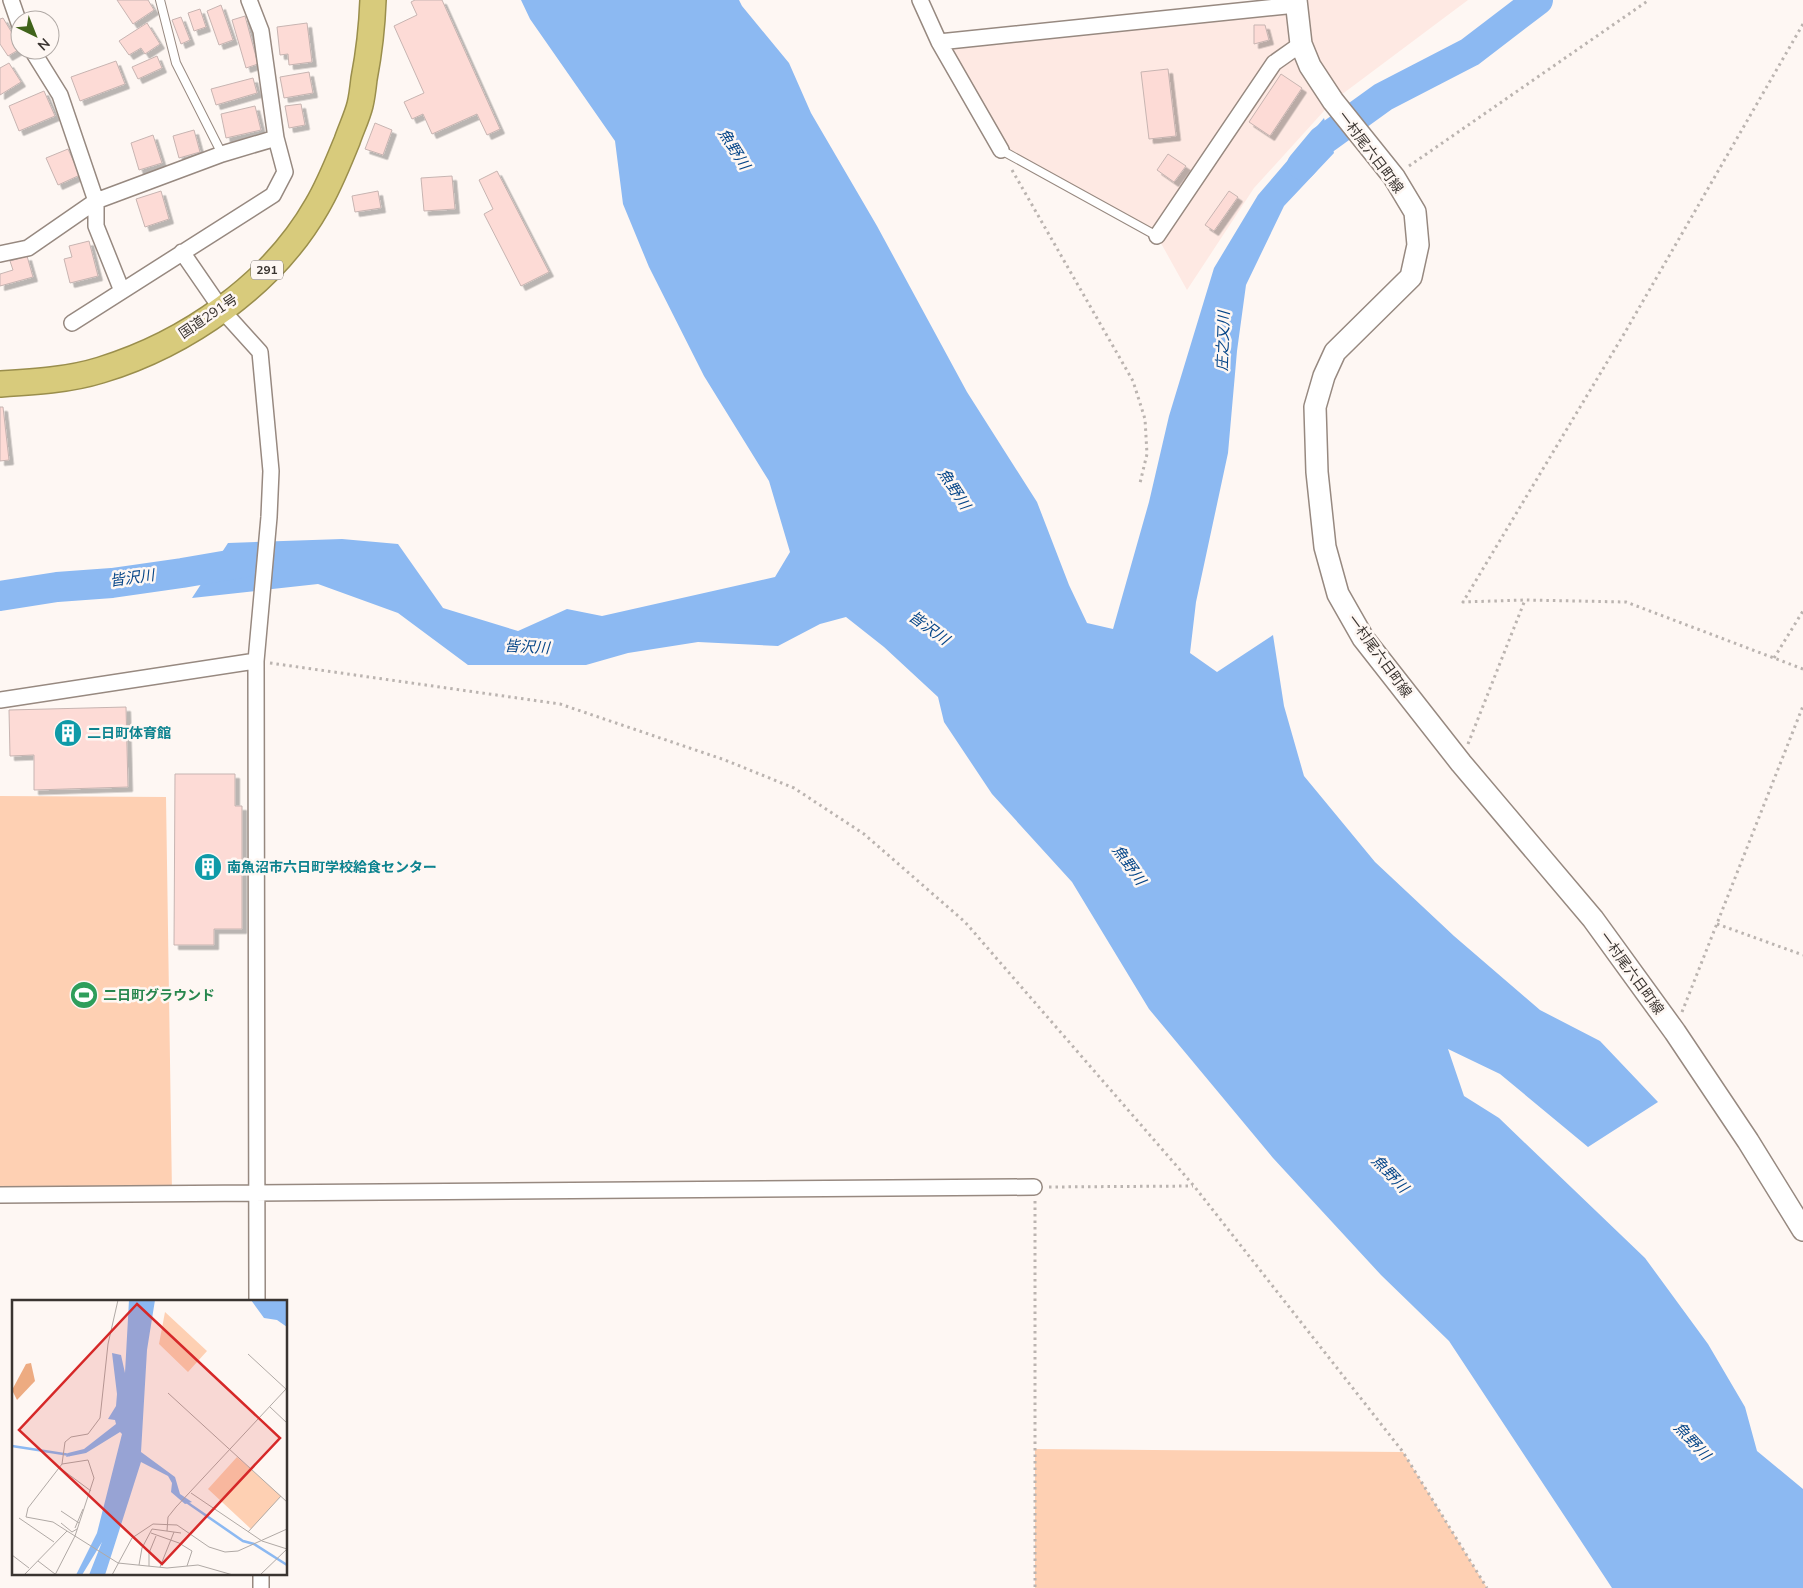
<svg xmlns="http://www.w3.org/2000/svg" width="1803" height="1588" viewBox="0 0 1803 1588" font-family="'Nunito Sans','Noto Sans JP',sans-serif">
<defs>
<filter id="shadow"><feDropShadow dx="4.5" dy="4.5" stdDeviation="0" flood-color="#0004"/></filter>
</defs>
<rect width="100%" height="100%" fill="#fef7f3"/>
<path fill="#fee9e3" d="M1300 0H1468L1333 101 1254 188 1187 290 1157 236 1001 150 939 42Z"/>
<path fill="#fed0b3" d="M0 796 166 797 172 1193 0 1195Z
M1035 1449 1403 1452 1487 1588H1035Z"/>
<path fill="#8cb9f2" d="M521 0H739L742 6 789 63 811 113 877 226 967 392 1037 502 1069 585 1087 623 1113 629 1149 502 1169 416 1214 268 1258 195 1324 118 1334 153 1284 206 1246 285 1237 351 1228 453 1196 602 1190 653 1217 672 1273 635 1284 706 1304 776 1375 862 1454 936 1540 1010 1600 1041 1658 1102 1588 1147 1500 1074 1448 1049 1464 1096 1499 1118 1645 1258 1708 1344 1745 1407 1757 1451 1803 1489V1588H1612L1449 1341 1381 1275 1273 1158 1149 1009 1072 882 992 794 944 722 938 697 884 647 846 617 820 624 778 646 698 642 628 653 586 665H468L398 613 318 584 192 598 228 543 342 539 398 544 443 608 518 631 567 609 602 616 775 577 790 552 769 481 704 376 649 267 623 204 615 141 530 19Z"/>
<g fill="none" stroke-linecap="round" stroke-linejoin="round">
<path stroke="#8cb9f2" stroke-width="30" d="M1302 165 1322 141 1383 97 1470 52 1538 0
M0 596 57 587 112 583 182 573 252 561"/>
</g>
<path fill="#fddbd6" stroke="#c7b4b1" filter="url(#shadow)" d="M117 0H148L154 10 133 24Z
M415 0H442L500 129 487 135 477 114 432 134 423 114 412 119 404 102 424 93 394 26 417 15 411 2Z
M221 5 233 40 219 45 207 11Z
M200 9 206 27 194 31 188 13Z
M245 16 258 64 246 68 232 20Z
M181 17 190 40 181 44 172 20Z
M3 18 20 46V49L8 56 0 44V19Z
M147 23 160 44 145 54 141 48 129 55 119 41Z
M307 23 312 62 289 65 288 54 280 55 277 27Z
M1254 25H1265L1269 40 1254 44Z
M157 56 162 68 138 79 132 67Z
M116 61 125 84 80 101 71 77Z
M9 63 21 82 0 95V68Z
M1168 69 1176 136 1149 139 1141 72Z
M309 72 313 93 284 98 280 77Z
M1281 74 1302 88 1270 136 1249 122Z
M253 78 257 93 216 105 211 89Z
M44 91 55 116 19 131 9 106Z
M301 104 305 125 289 128 285 106Z
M255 106 261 130 226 138 221 114Z
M375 123 392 130 383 155 365 149Z
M194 130 200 152 179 158 173 136Z
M153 135 162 163 139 170 131 143Z
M68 149 80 175 58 185 46 158Z
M1168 154 1186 166 1174 182 1157 170Z
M497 171 549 272 521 286 484 214 493 209 479 180Z
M452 176 455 209 424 211 421 178Z
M161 191 169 219 145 227 136 199Z
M378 191 381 208 355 212 352 196Z
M1229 191 1238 197 1214 231 1205 225Z
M89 241 98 276 70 283 64 259 72 257 69 246Z
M27 256 33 277 0 286V274L13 270 10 261Z
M0 407H3L9 460 0 461Z
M126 707 128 787 34 790V755L10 756 9 710Z
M175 774H235V806H242V929H214V945H174Z"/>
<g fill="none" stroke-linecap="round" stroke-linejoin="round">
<defs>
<path id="service" d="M160 0 176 63 222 154
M1001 150 1157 236"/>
<path id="minor" d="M11 0 20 26
M920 0 939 42 1001 150
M939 42 1296 5
M32 50 60 95 96 201V226L122 291
M1157 236 1274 63 1301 44
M182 252 222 310 260 352 271 471 269 517 256 661 257 1302
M0 254 28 248 96 201 222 154 276 138
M72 323 273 195 285 172 276 138 261 31 249 0
M0 700 256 661
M0 1195 1034 1187
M261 1574V1588"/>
<path id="secondary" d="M1296 0 1301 44 1310 66 1333 101 1394 177 1415 212 1418 245 1411 277 1335 352 1324 376 1315 407 1317 472 1325 547 1338 594 1363 638 1461 763 1593 919 1675 1032 1748 1141 1803 1230"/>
<path id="trunk" d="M0 384C34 382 69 380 101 370 186 344 272 285 317 206 329 186 338 163 347 141 351 129 357 117 360 105 362 97 363 88 364 79 369 53 372 27 373 0"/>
</defs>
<use href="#service" stroke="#978980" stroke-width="10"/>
<use href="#minor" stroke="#978980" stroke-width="18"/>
<use href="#secondary" stroke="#978980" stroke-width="24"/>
<use href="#trunk" stroke="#9a8e4c" stroke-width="28"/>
<path stroke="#bbb4b0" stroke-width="3" stroke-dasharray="2.5 4" stroke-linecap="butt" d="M1803 24 1624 334 1463 602 1525 600 1626 602 1803 669
M1409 166 1649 0
M1012 170 1133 381 1145 419 1147 454 1140 483
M1774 658 1803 611
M270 663 560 704 725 760 794 788 864 834 965 922 1194 1186 1403 1452 1487 1588
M1468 744 1525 600
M1717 924 1803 955
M1682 1012 1803 706
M1049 1187 1193 1186
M1035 1201V1588"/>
<use href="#service" stroke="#fff" stroke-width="8"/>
<use href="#minor" stroke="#fff" stroke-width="15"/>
<use href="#secondary" stroke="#fff" stroke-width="21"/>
<use href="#trunk" stroke="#d8cb7c" stroke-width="25"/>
</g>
<defs>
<symbol id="building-disc" viewBox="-11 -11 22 22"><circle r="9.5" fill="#0f9aa8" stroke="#fef7f3"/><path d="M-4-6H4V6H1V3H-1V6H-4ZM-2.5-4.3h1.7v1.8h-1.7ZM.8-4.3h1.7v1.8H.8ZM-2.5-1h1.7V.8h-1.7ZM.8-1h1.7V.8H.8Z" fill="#fff"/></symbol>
<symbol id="stadium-disc" viewBox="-11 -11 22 22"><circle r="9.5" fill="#2e9e5b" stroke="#fef7f3"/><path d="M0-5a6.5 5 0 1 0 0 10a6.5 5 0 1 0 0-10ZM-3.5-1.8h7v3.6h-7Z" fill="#fff"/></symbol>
</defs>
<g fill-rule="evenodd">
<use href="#building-disc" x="52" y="717" width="32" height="32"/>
<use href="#building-disc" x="192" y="851" width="32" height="32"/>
<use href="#stadium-disc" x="68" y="979" width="32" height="32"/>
</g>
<g text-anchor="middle" stroke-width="5" stroke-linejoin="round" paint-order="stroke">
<rect fill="#fef7f3" stroke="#756e6a" stroke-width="1" x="251" y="260.5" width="32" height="19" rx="4"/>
<g font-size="12" font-weight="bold" fill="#3a3430">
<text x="267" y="274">291</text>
</g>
<g font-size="14" fill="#3a3430" stroke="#fef7f3">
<text transform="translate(1371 152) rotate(53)" y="5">一村尾六日町線</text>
<text transform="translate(208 316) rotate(-34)" y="5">国道291号</text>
<text transform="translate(1380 656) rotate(54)" y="5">一村尾六日町線</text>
<text transform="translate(1632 973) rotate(54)" y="5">一村尾六日町線</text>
</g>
<g font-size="14" font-weight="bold" fill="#0d838f" stroke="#fef7f3" text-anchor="start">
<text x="87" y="738">二日町体育館</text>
<text x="227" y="872">南魚沼市六日町学校給食センター</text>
</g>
<g font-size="14" font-weight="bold" fill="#27864d" stroke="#fef7f3" text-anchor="start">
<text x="103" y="1000">二日町グラウンド</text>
</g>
<g font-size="15" font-style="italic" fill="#054588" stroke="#fef7f3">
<text transform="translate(734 149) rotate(58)" y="5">魚野川</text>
<text transform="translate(1223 341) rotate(-88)" y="5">庄之又川</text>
<text transform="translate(954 489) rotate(57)" y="5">魚野川</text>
<text transform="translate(132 578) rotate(-8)" y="5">皆沢川</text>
<text transform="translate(929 628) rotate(36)" y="5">皆沢川</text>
<text transform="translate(527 647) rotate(3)" y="5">皆沢川</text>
<text transform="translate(1129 865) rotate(54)" y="5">魚野川</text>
<text transform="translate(1390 1174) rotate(46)" y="5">魚野川</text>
<text transform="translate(1692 1441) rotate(47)" y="5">魚野川</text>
</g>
</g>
<g transform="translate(12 1300)">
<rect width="275" height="275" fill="#fef7f3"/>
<path d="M153 12 195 51 176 72 147 44ZM225 157 269 196 239 229 196 189Z" fill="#fed0b3"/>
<path d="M19 63 23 81 5 100 0 90 14 64Z" fill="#edab81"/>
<path d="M117 0H143L135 50 129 152 163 177 168 194 180 202 173 204 159 192 160 183 156 176 129 162 93 275H77L90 242 70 275H64L85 233 110 134 108 132 74 153 54 157 56 153 72 149 104 124 103 120 96 119 104 106 105 94 100 53 109 55 113 73ZM239 0H275V27L265 20 252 18Z" fill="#8cb9f2"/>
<path fill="none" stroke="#8cb9f2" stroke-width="2.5" d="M0 146 58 155M173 201 231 241 242 244 275 265"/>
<path fill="none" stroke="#b0a9a5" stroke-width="1" d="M236 54 275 90M156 93 275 202M258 107 275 123M48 168 79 191M179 193 250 241 275 249M49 211 67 223M7 218 42 242M49 223 60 232 65 229M63 228 71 209M55 231 106 263M155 231 156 217 164 207 274 89M236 232 269 196M139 233 167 243 180 251 175 266M0 255 17 268M26 261 43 274M106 263 155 268 186 265 221 275M127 265 130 248 140 229 169 233M137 266V253L144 236M148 267 162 232M12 275 55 231 41 222 14 217 16 208 50 164 53 142 59 137 76 134 88 118 96 44 106 0M43 275 63 236 82 178 76 160 50 164M100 275 120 238 141 224 165 225 197 247 213 252 226 251 275 229M248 275 275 249"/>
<path fill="#d62828" fill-opacity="0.15" stroke="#d62828" stroke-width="2.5" d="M125 4 268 138 150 264 7 130Z"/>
<rect width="275" height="275" fill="none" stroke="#3a3430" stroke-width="2.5"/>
</g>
<g transform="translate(35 35) rotate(137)"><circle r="24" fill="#fef7f3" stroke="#b0a9a5"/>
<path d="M0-4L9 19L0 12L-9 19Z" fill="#40631a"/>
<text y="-8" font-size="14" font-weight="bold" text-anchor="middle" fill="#3a3430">N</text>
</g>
</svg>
